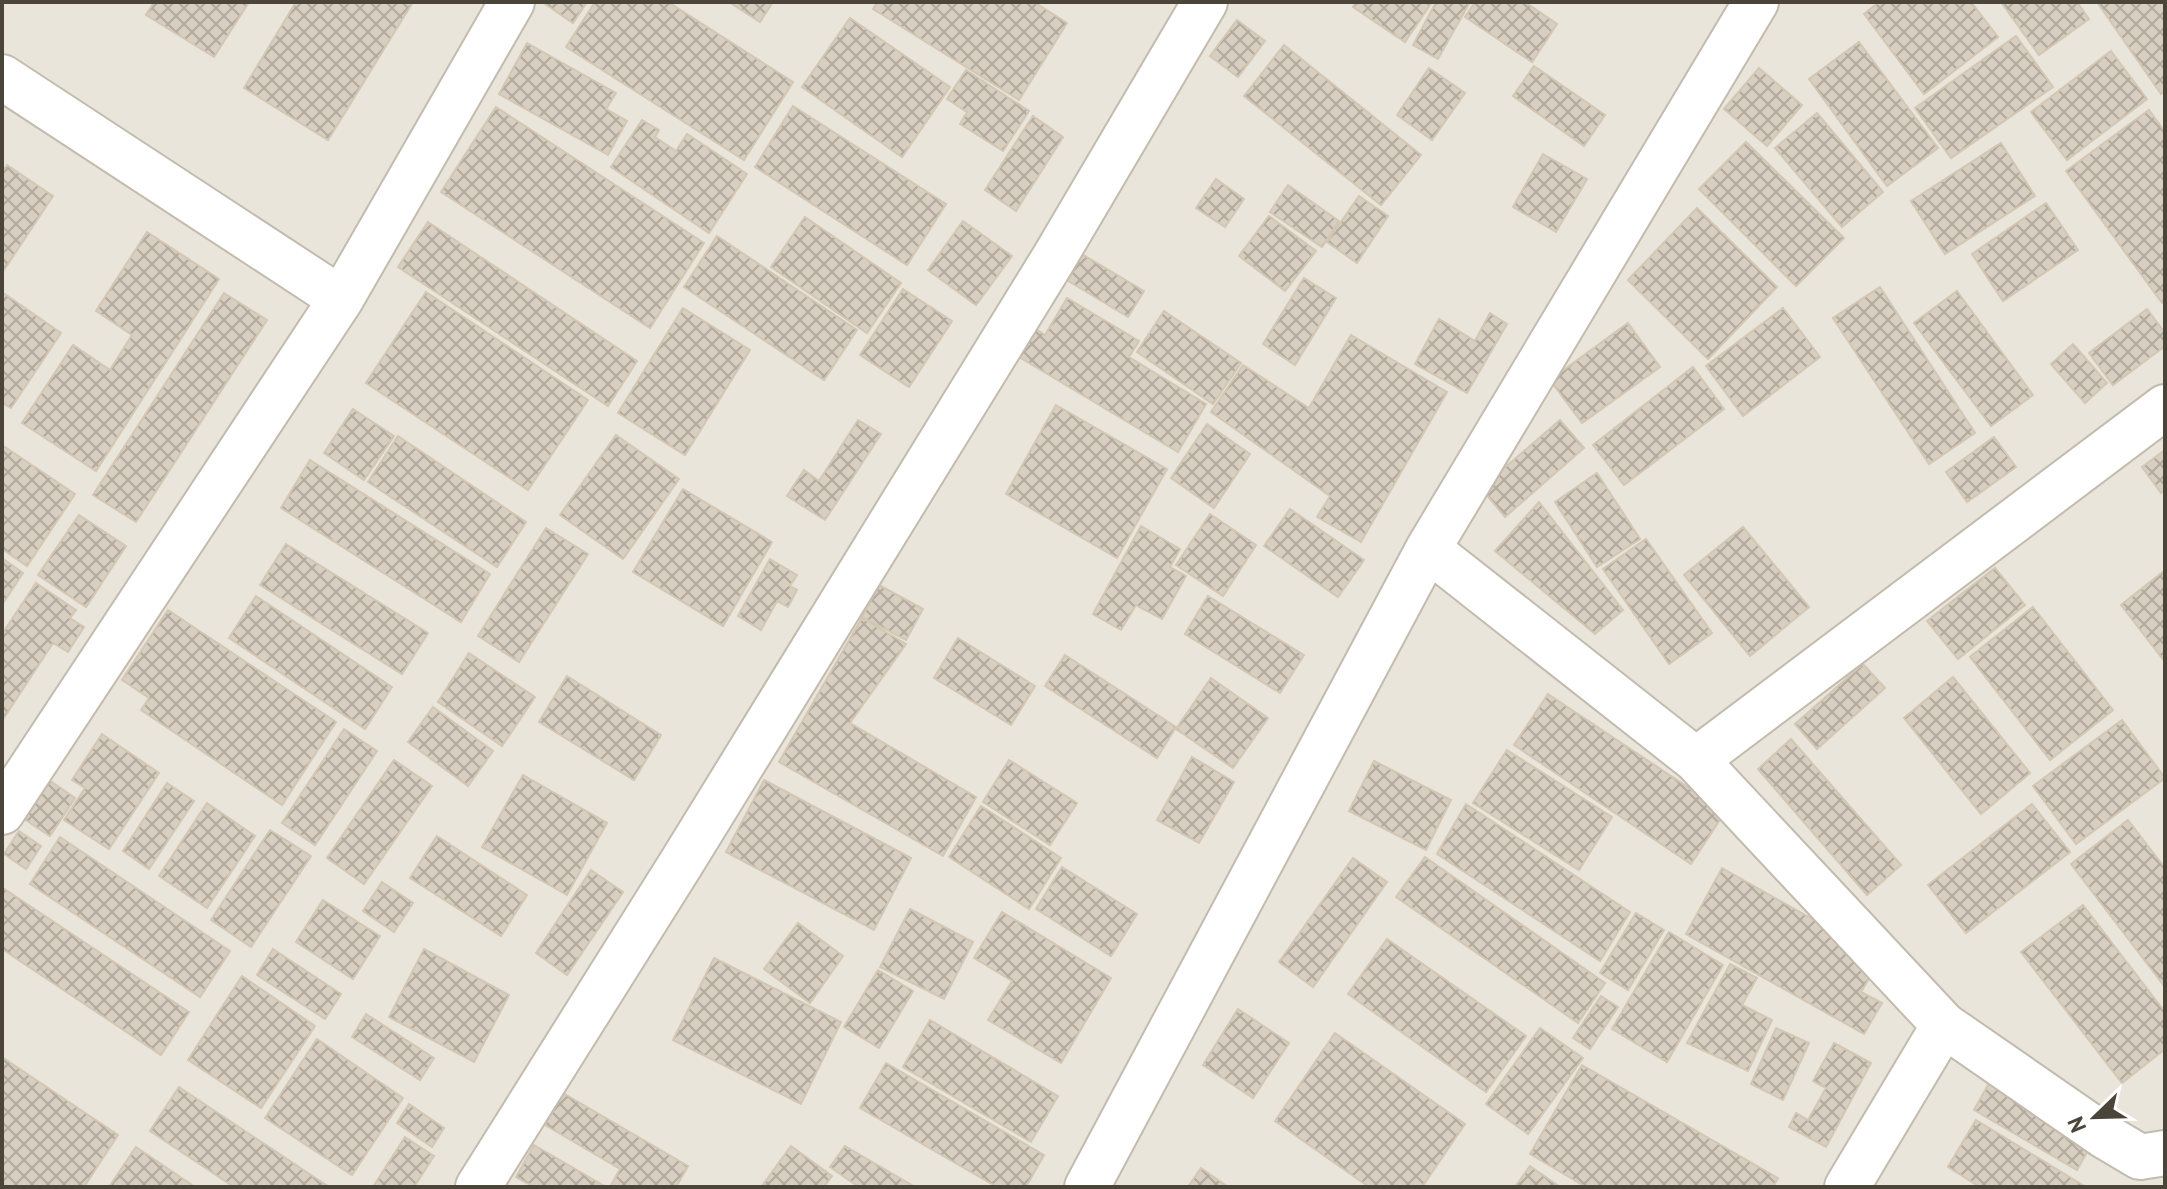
<svg xmlns="http://www.w3.org/2000/svg" width="2167" height="1189" viewBox="0 0 2167 1189" font-family="'PT Sans',sans-serif">
<defs>
<pattern id="building-cross-hatch" width="8" height="8" patternUnits="userSpaceOnUse" patternTransform="scale(2)"><rect width="8" height="8" fill="#d8cfc1"/><path d="M0 0l8 8M0 8l8-8" fill="none" stroke="#b1aa9e"/></pattern>
</defs>
<rect width="100%" height="100%" fill="#f6f3ec"/>
<path fill="#eae5da" d="M2 2H2165V1187H2Z"/>
<path fill="url(#building-cross-hatch)" stroke="#d3c7b4" stroke-width="2" d="M154 2H249L214 57 146 15Z
M296 2H413L328 140 244 88Z
M546 2H587L573 23 545 4Z
M595 2H668L793 82 744 160 566 47Z
M729 2H773L760 22Z
M877 2H1034L1067 23 1019 100 873 9Z
M1356 2H1432L1405 42 1353 7Z
M1436 2H1470L1438 59 1413 45Z
M1475 2H1525L1557 24 1532 62 1465 17Z
M1879 2H1971L1998 37 1924 94 1864 14Z
M2001 2H2077L2089 19 2039 55Z
M2097 2H2165V92L2161 94Z
M850 18 950 87 902 157 802 87Z
M1237 20 1265 41 1238 77 1210 56Z
M2016 36 2053 87 1951 158 1915 108Z
M1859 42 1938 148 1887 186 1809 79Z
M527 43 616 93 606 109 627 121 608 155 499 94Z
M1284 45 1421 155 1381 205 1244 96Z
M2111 51 2147 99 2067 160 2031 112Z
M1534 66 1605 115 1584 146 1513 96Z
M1429 68 1465 93 1432 140 1397 115Z
M1759 68 1802 105 1767 146 1724 109Z
M966 70 1029 111 1003 151 960 124 967 112 947 99Z
M793 106 946 204 907 265 755 167Z
M496 107 704 243 650 328 441 192Z
M2149 110 2165 132V301L2162 303 2066 171Z
M1817 113 1883 192 1842 227 1775 148Z
M1033 116 1063 137 1016 211 985 190Z
M642 120 659 130 655 137 676 151 687 134 747 174 709 233 611 167Z
M1746 142 1844 238 1796 286 1699 189Z
M2001 143 2035 196 1945 254 1911 201Z
M1543 154 1587 179 1556 232 1513 207Z
M7 165 53 196 2 273V172Z
M1216 179 1244 199 1225 227 1196 208Z
M1288 185 1339 221 1322 247 1270 212Z
M1359 196 1388 216 1357 263 1327 242Z
M2046 203 2078 250 2003 301 1972 254Z
M1697 208 1777 287 1708 359 1628 280Z
M1269 216 1316 251 1285 291 1239 256Z
M805 217 901 283 867 333 771 267Z
M963 221 1012 256 976 305 928 270Z
M428 222 637 361 608 406 398 267Z
M147 232 219 279 96 471 22 423 73 345 110 370 132 335 96 311Z
M717 236 857 330 824 380 684 287Z
M1080 253 1144 291 1128 317 1065 279Z
M1304 278 1336 298 1295 365 1263 344Z
M1880 287 1975 433 1929 464 1833 318Z
M903 289 952 321 909 387 860 355Z
M1957 291 2033 395 1991 426 1914 323Z
M2 292 61 333 11 408 2 403Z
M426 292 588 400 528 490 366 383Z
M224 293 267 320 136 522 93 495Z
M1067 298 1139 341 1129 357 1206 404 1178 452 1019 357 1036 329 1045 335Z
M683 308 750 350 685 455 618 413Z
M1783 308 1820 357 1743 416 1706 366Z
M2147 309 2165 333V346L2113 385 2089 353Z
M1164 311 1241 363 1213 404 1137 352Z
M1490 313 1507 324 1467 393 1415 364 1439 319 1475 341Z
M1628 323 1660 367 1582 423 1550 380Z
M1351 335 1447 392 1361 542 1317 517 1330 496 1211 412 1243 365 1309 408Z
M2073 344 2107 383 2085 403 2051 364Z
M1693 367 1724 409 1624 485 1593 445Z
M1056 405 1167 469 1117 558 1006 494Z
M353 409 394 436 364 480 324 453Z
M858 420 881 434 825 520 787 496 804 470 819 481Z
M1560 420 1584 448 1505 517 1481 488Z
M1207 424 1250 454 1214 508 1171 478Z
M616 435 679 479 623 559 560 515Z
M398 436 526 522 497 567 368 482Z
M1994 437 2016 467 1967 502 1946 472Z
M2 445 75 494 27 566 2 549Z
M2165 450V490L2161 493 2142 467Z
M310 460 490 574 461 622 281 508Z
M1597 473 1640 539 1597 567 1555 502Z
M683 489 772 542 723 626 633 572Z
M1539 502 1623 610 1595 634 1495 551Z
M1290 509 1364 560 1338 597 1264 546Z
M1210 514 1256 545 1223 596 1176 565Z
M79 515 126 546 86 607 38 575Z
M1141 526 1180 549 1170 567 1186 576 1162 619 1136 605 1121 630 1093 614Z
M1743 527 1809 607 1750 656 1684 575Z
M546 528 588 554 519 662 478 636Z
M1646 539 1712 633 1669 664 1603 569Z
M286 544 428 633 402 674 260 585Z
M2 558 23 573 2 605Z
M770 559 797 575 790 586 797 590 788 607 777 601 761 630 738 616Z
M1995 568 2025 605 1958 659 1927 621Z
M2164 571H2165V662L2121 605Z
M36 583 76 610 70 618 84 627 68 652 53 643 2 721V634Z
M879 585 923 609 906 640 862 617Z
M256 596 392 687 365 729 229 638Z
M1208 596 1304 655 1280 693 1185 634Z
M2033 607 2113 710 2050 760 1970 657Z
M168 610 336 722 282 805 141 710 149 698 122 680Z
M862 618 906 644 850 723 976 797 943 856 779 762Z
M958 638 1035 686 1011 725 934 678Z
M469 653 535 697 502 746 438 702Z
M1065 655 1176 727 1157 758 1045 686Z
M1863 664 1885 688 1817 749 1795 724Z
M567 676 661 735 634 780 539 722Z
M1953 677 2030 773 1981 814 1904 718Z
M1211 678 1268 718 1233 768 1176 729Z
M1548 694 1725 812 1691 864 1514 745Z
M433 707 493 751 468 786 408 742Z
M2122 720 2165 778 2076 844 2033 786Z
M344 729 377 751 315 845 282 823Z
M102 734 159 773 109 849 64 820 85 788 72 780Z
M1791 739 1901 865 1867 895 1758 769Z
M1507 750 1612 817 1579 870 1473 803Z
M1192 757 1234 782 1199 843 1157 820Z
M394 760 432 786 364 884 327 858Z
M1009 760 1077 803 1050 845 983 802Z
M1374 761 1451 800 1426 850 1349 811Z
M523 775 607 823 567 895 482 847Z
M49 780 75 798 50 836 24 819Z
M764 780 911 858 874 930 726 852Z
M167 783 194 801 149 869 123 851Z
M207 803 255 836 207 908 159 876Z
M1466 804 1630 912 1600 961 1437 854Z
M2032 804 2070 852 1966 933 1928 885Z
M981 806 1061 858 1029 909 949 857Z
M2128 820 2165 868V987L2071 864Z
M270 830 311 856 251 947 211 920Z
M19 831 41 846 26 869 4 854Z
M437 836 527 895 501 936 410 878Z
M60 837 230 951 200 997 30 884Z
M1425 857 1605 983 1578 1023 1396 897Z
M1353 858 1387 882 1313 987 1279 962Z
M1062 867 1137 914 1111 956 1036 909Z
M1722 868 1881 958 1861 992 1882 1003 1864 1034 1686 934Z
M591 870 623 892 567 975 536 953Z
M382 882 413 903 394 932 363 911Z
M3 888 189 1012 161 1055 2 949Z
M323 900 380 936 353 979 296 942Z
M2083 905 2165 1012V1049L2122 1083 2021 952Z
M910 909 973 942 944 999 880 967Z
M1002 912 1111 978 1061 1063 988 1020 1012 981 974 958Z
M1636 913 1664 930 1628 990 1600 973Z
M798 923 843 956 810 1003 764 969Z
M1669 932 1723 965 1667 1062 1612 1029Z
M1387 939 1526 1036 1486 1092 1348 994Z
M273 949 341 994 325 1019 257 975Z
M424 949 509 995 474 1062 389 1017Z
M714 958 841 1022 801 1104 673 1040Z
M1730 964 1757 978 1742 1005 1772 1020 1748 1071 1687 1043Z
M878 970 913 991 879 1048 844 1027Z
M242 976 315 1026 261 1108 188 1060Z
M1601 996 1618 1007 1590 1049 1573 1038Z
M1238 1009 1289 1043 1253 1098 1203 1065Z
M366 1014 434 1058 420 1080 352 1037Z
M930 1020 1058 1096 1031 1142 903 1067Z
M1540 1028 1583 1058 1528 1134 1486 1104Z
M1776 1028 1809 1043 1783 1100 1751 1084Z
M1335 1033 1465 1124 1422 1187H1369L1275 1121Z
M317 1039 403 1098 352 1175 265 1118Z
M1834 1043 1871 1063 1826 1147 1789 1127 1796 1113 1808 1120 1826 1088 1813 1081Z
M2 1057 118 1135 84 1187H10L2 1182Z
M886 1063 1044 1155 1026 1187H997L860 1108Z
M1582 1065 1778 1178 1773 1187H1586L1530 1154Z
M1993 1076 2096 1136 2077 1170 1974 1110Z
M179 1087 329 1187H234L150 1131Z
M563 1093 688 1166 676 1187H610L620 1169 545 1125Z
M409 1104 444 1128 432 1147 397 1123Z
M1976 1120 2086 1187H1980L1948 1167Z
M405 1137 434 1156 414 1187H373Z
M534 1145 606 1187H534L516 1177Z
M791 1146 832 1176 824 1187 762 1186Z
M845 1146 915 1187H859L830 1167Z
M136 1147 195 1187H109Z
M1530 1166 1560 1187H1515Z
M1201 1168 1228 1187H1188Z"/>
<g fill="none" stroke-linecap="round" stroke-linejoin="round">
<defs>
<path id="street" d="M2 77 341 299
M1428 549 1696 760 1944 1025 2103 1135 2140 1157 2165 1153
M1696 760 2165 407
M2 812 341 299 512 2
M478 1187 682 862 1054 258 1205 2
M1087 1187 1428 549 1756 2
M1847 1187 1944 1025"/>
</defs>
<use href="#street" stroke="#c2bbae" stroke-width="48"/>
<use href="#street" stroke="#fff" stroke-width="44"/>
</g>
<rect width="2167" height="1189" fill="none" stroke="#4b4439" stroke-width="8"/>
<g transform="translate(2095 1117) rotate(247)" stroke="#ffffff" stroke-width="6" paint-order="stroke">
<path d="M0-6L14 30L0 20L-14 30Z" fill="#4b4439"/>
<text y="-12" font-size="22" font-weight="bold" text-anchor="middle" fill="#4b4439">N</text>
</g>
</svg>
